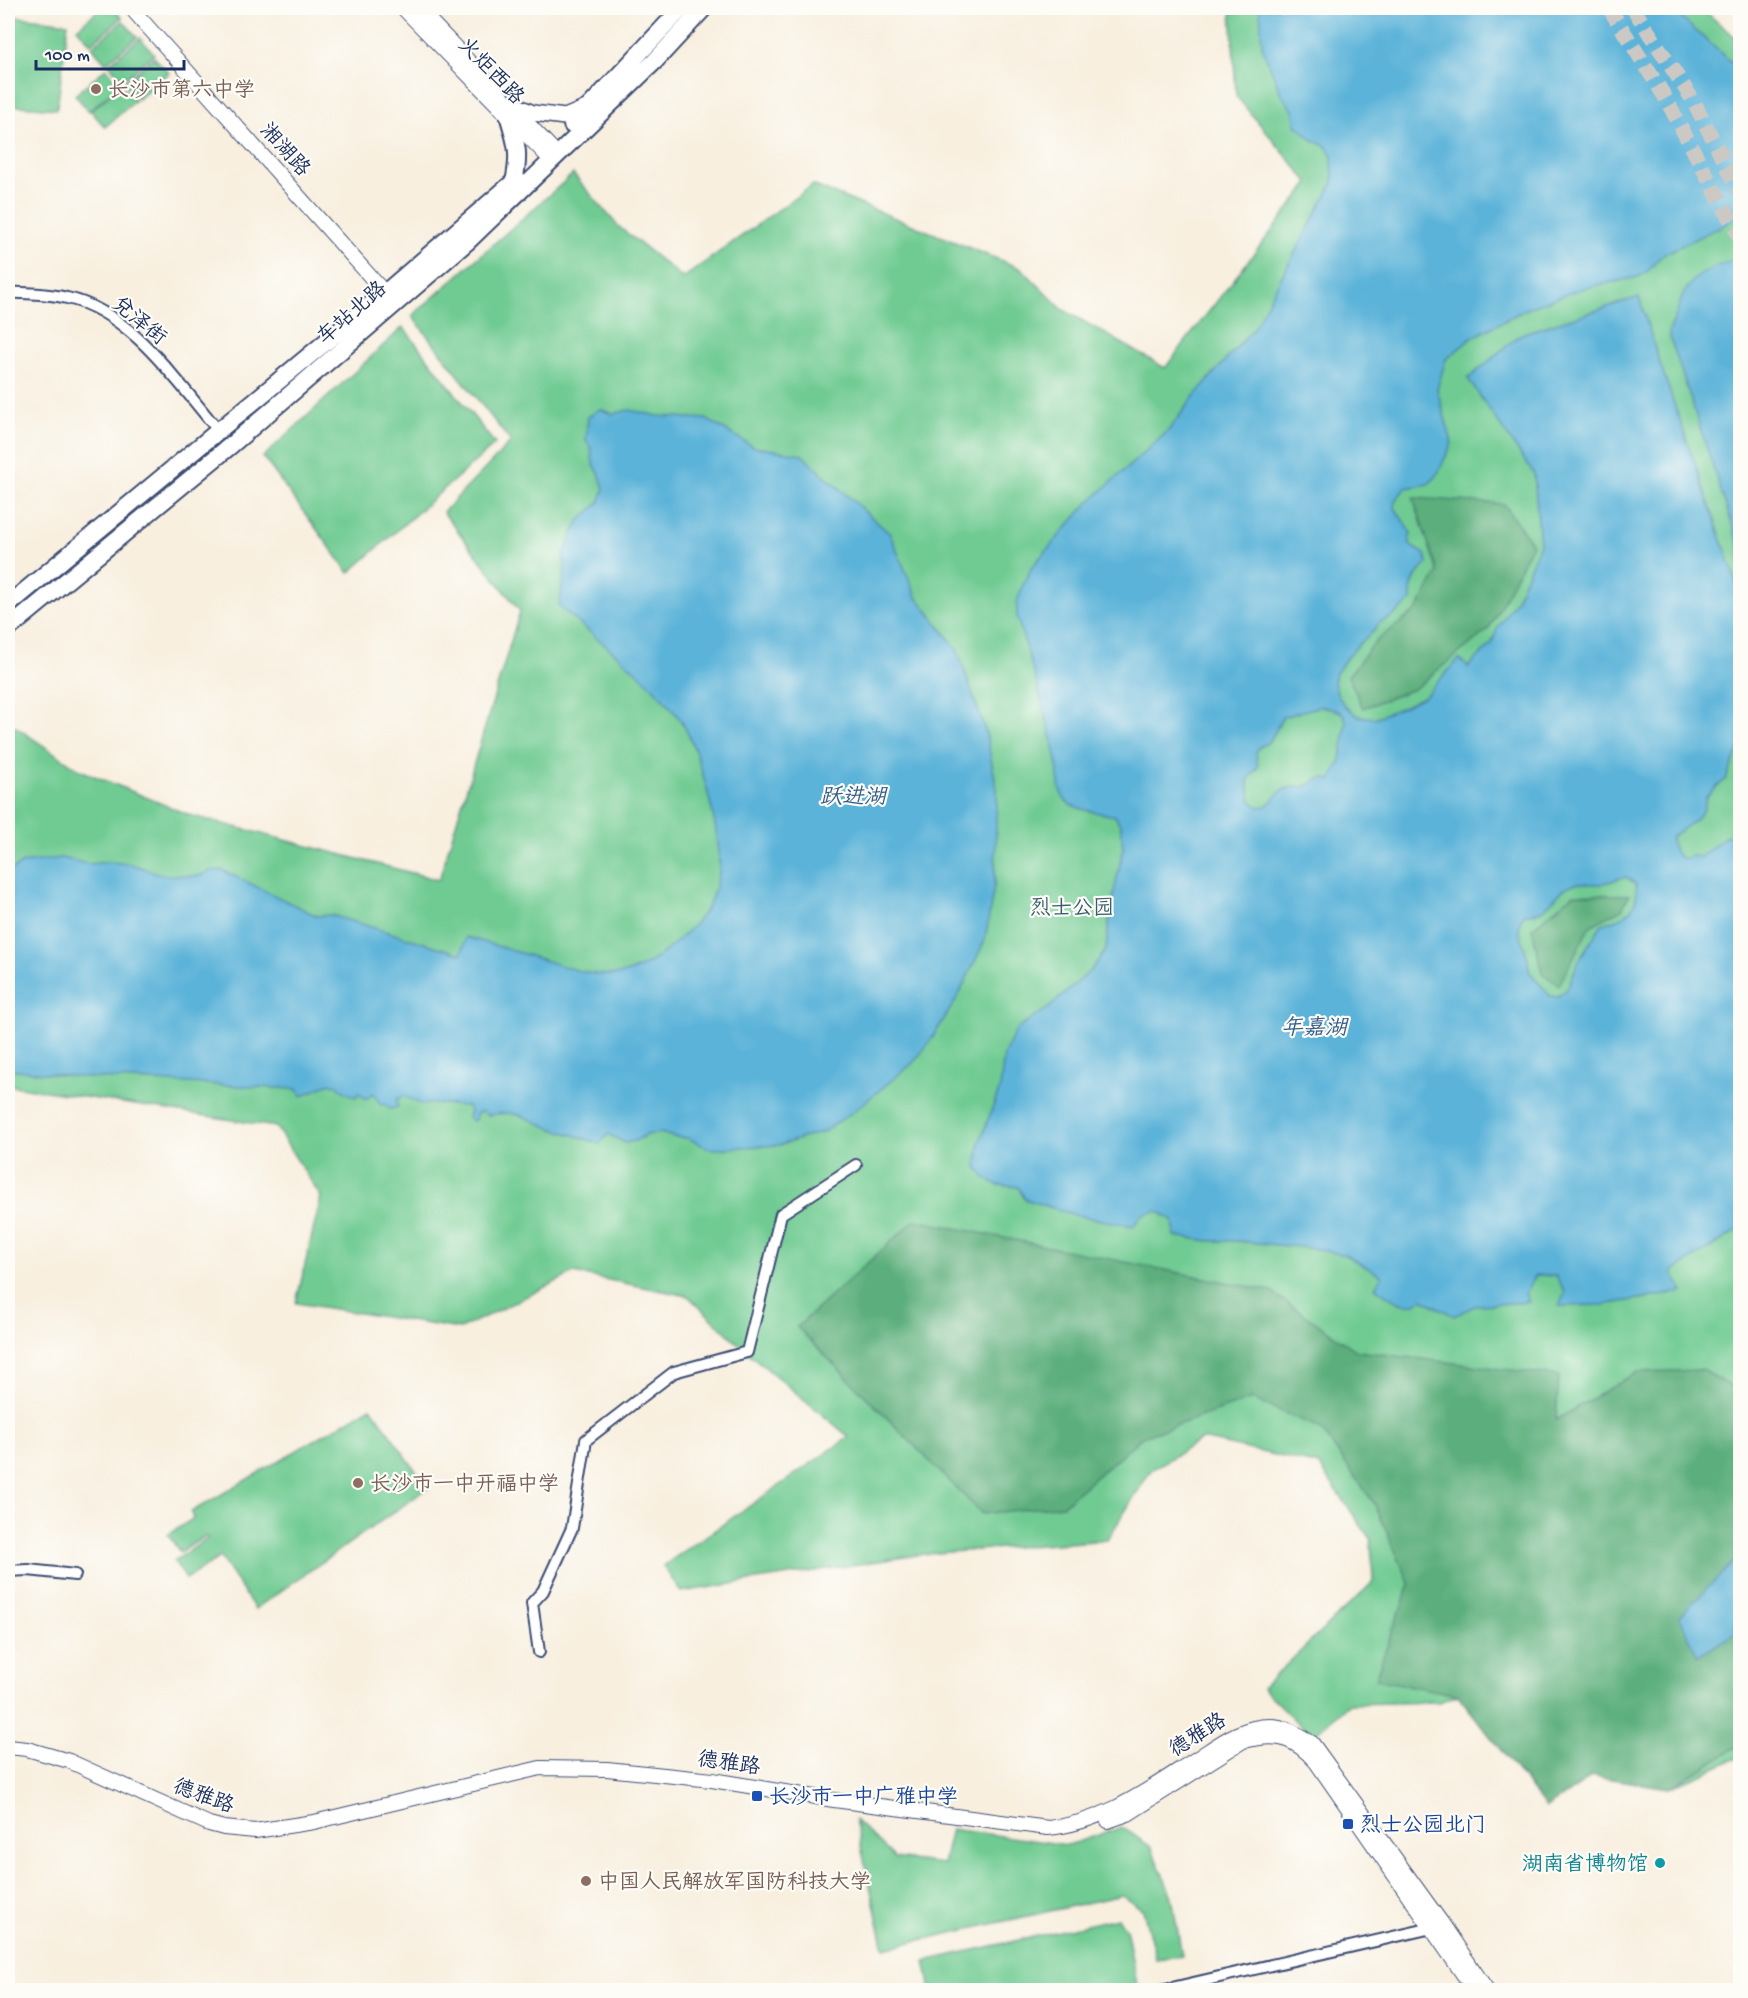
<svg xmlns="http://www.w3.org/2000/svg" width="1748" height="1998" viewBox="0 0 1748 1998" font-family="'Gochi Hand','LXGW WenKai TC',sans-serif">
<rect width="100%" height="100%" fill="#fdfcf7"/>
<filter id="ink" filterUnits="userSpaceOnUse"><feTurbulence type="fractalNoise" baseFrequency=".0167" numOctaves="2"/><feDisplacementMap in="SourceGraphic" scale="12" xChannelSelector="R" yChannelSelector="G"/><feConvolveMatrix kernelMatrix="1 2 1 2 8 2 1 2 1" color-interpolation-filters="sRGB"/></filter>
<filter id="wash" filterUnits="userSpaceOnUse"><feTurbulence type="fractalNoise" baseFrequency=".008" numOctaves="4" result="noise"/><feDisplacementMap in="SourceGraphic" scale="24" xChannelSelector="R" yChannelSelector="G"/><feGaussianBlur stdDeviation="1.35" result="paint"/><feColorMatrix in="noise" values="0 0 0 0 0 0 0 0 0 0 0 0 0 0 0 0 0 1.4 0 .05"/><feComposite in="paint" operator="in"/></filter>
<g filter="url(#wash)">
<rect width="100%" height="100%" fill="#f8efdf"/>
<path fill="#70cb92" stroke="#467d78" stroke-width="1.5" d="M101 8H113L122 18 91 44 77 28Z
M1231 8H1701L1740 41V1762L1737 1758 1669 1788 1593 1776 1546 1808 1458 1695 1439 1702 1348 1704 1312 1737 1262 1688 1373 1582 1371 1540 1319 1465 1202 1439 1151 1470 1107 1540 924 1554 681 1592 663 1566 849 1437 747 1352 688 1296 574 1273 460 1329 296 1303 321 1197 276 1127 8 1085V722L80 770 189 815 439 880 520 611 443 512 511 442 412 316 573 174 618 226 683 278 813 185 1022 269 1062 309 1165 368 1309 183 1236 96Z
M10 16 68 23 57 109 8 105V44Z
M123 21 137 37 106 63 92 47Z
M140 38 154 54 123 80 109 64Z
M154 57 169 73 138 99 124 83Z
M106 68 120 85 89 111 75 95Z
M121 85 135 101 105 127 91 111Z
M403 327 495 444 349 573 263 457Z
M371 1407 428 1488 255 1609 220 1557 186 1579 174 1561 208 1538 206 1536 180 1552 168 1535 194 1518 191 1512Z
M855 1820 895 1858 943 1864 951 1829 1068 1845 1122 1827 1151 1847 1172 1897 1182 1956 1156 1959 1143 1910 1122 1895 884 1948Z
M1117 1918 1126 1928 1138 1990H931L925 1961Z"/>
<path fill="#5caf7c" stroke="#3c6f6d" stroke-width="1.5" d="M1413 498 1504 504 1532 544 1489 629 1414 689 1363 708 1348 676 1377 640 1417 610 1438 572Z
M1574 894 1629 895 1622 909 1590 926 1559 985 1542 973 1532 928Z
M915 1220 1270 1291 1357 1351 1559 1376 1556 1420 1637 1372 1703 1370 1740 1392V1750L1738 1747 1669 1788 1593 1776 1546 1808 1458 1695 1375 1679 1410 1584 1374 1503 1320 1428 1252 1399 1142 1437 1063 1505 982 1514 797 1327Z"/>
<path fill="#5cb3d9" stroke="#3c719c" stroke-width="1.5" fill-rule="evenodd" d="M1260 8H1670L1740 70V217L1662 255 1647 272 1638 277 1580 289 1524 310 1472 338 1446 359 1437 389 1452 443 1436 477 1428 484 1406 488 1396 499 1395 508 1411 533 1409 539 1411 546 1425 554 1428 564C1415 572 1410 585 1411 601L1390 618 1380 622 1373 632 1360 643 1345 660 1336 673 1334 683 1338 696 1345 706 1358 716 1374 718 1403 707 1425 696 1459 659 1468 667 1491 645 1498 627 1516 600 1540 544 1534 474 1468 379 1521 334 1639 297 1657 355 1740 592V746L1726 779 1706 797 1704 809 1695 820 1671 837C1671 848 1674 853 1683 859L1691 856 1700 857 1726 836 1740 834V1229L1672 1272 1683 1292 1602 1305 1559 1306 1565 1293 1556 1276 1536 1275 1525 1293 1529 1302 1477 1305 1454 1316 1422 1299C1403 1312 1392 1298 1375 1287L1382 1276 1345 1255 1311 1248 1237 1241H1210L1175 1236 1173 1220 1157 1211 1143 1214 1133 1226 1075 1215 1025 1199 1018 1187 998 1185 986 1179 977 1167 979 1144 1000 1088 1004 1055 1016 1030 1051 1006 1091 970 1106 950 1110 912 1123 849 1121 826 1115 816C1103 813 1074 810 1066 801 1056 790 1059 769 1056 756 1045 709 1031 663 1017 617V602L1022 587 1032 567 1087 504 1168 431 1195 395 1253 329 1333 183 1332 156 1326 146 1313 140 1295 124 1294 112 1281 94 1262 46ZM1320 706 1339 711 1344 715 1346 722 1341 760 1330 781 1325 778 1315 780C1308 789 1298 786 1289 788 1277 791 1275 799 1266 806L1259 807 1251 801 1248 780 1258 767 1256 752 1260 746C1272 745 1276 727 1283 717ZM1626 877 1636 884C1640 910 1624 919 1602 924L1580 958 1567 989 1557 997 1550 996 1529 971 1528 959 1519 930 1520 920 1525 914C1551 914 1553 892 1571 885 1580 881 1589 884 1599 884 1609 883 1617 878 1626 877Z
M1740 258V548L1669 334C1669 327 1675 321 1677 313 1686 275 1706 270 1740 258Z
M600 409 613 414 629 410 658 416 706 419 754 447 801 454 890 534 916 596 957 649 986 733 997 789 995 880 985 940 958 997 928 1044 913 1063 854 1111 825 1131 780 1145 710 1149 687 1138 673 1137 661 1133 646 1135 635 1141 625 1143 608 1134 599 1144C584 1137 568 1134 553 1129 524 1119 523 1109 488 1115L482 1111 476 1114 475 1120 473 1121 468 1117 470 1112 467 1106C454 1106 434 1101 423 1105L404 1096 397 1099 398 1107 390 1109 385 1104 381 1105 373 1093 366 1099 359 1093 355 1097 343 1091 337 1084 334 1085 330 1083 302 1096 296 1089 80 1077 8 1069V872L23 863 61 858 89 864 109 862 131 864 163 875 199 876 210 871 222 870 317 916 331 915 461 954 466 937C491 944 516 952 541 959 567 967 593 978 620 974 641 971 660 956 675 943 690 929 705 916 712 897 715 889 718 879 719 871 722 836 699 746 679 718 646 673 600 643 559 606L565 571 564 553 579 521 599 503 604 489 599 473 593 464 591 448 586 441 588 417Z
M1740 1547V1600L1735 1634 1698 1656 1679 1616 1738 1558Z"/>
</g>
<g filter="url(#ink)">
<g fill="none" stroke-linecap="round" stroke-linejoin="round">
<path stroke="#ccc9c5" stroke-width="15" stroke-dasharray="15 8" stroke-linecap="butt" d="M1609 8 1665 97 1740 238
M1633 8 1694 102 1740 192"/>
<defs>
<path id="minor" d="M8 292C27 294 48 293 67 298 130 311 178 383 218 430
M8 1571 28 1570 75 1575
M539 1652 532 1603 543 1591 572 1528 586 1440 674 1372 747 1352 781 1214 856 1165
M1163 1990 1432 1928 1436 1925"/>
<path id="tertiary" d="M131 8 385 293
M403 8 551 160
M418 8 557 154
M8 1747 27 1749 69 1761 209 1824 224 1828 255 1831 314 1822 540 1768 607 1769 712 1780 834 1800 1048 1828C1104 1823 1150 1788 1196 1759 1219 1744 1241 1726 1270 1726 1286 1726 1299 1735 1312 1743L1441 1922 1487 1990
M1108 1821 1128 1814 1243 1741C1276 1733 1293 1736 1316 1762L1474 1990"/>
<path id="secondary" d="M508 102 533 113 565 117 589 107"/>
<path id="primary" d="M509 118C517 145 520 154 514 182
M572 125 682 8
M8 605 385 293 517 179
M8 629 230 446 467 242 655 61 704 8"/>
</defs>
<use href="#minor" stroke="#3c4c71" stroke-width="14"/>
<use href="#tertiary" stroke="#3c4c71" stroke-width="16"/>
<use href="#secondary" stroke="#3c4c71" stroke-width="18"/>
<use href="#primary" stroke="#3c4c71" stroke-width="20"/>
<use href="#minor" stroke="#fff" stroke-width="10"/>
<use href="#tertiary" stroke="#fff" stroke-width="14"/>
<use href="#secondary" stroke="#fff" stroke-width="15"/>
<use href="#primary" stroke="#fff" stroke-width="16"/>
</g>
</g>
<g fill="#8d6e63" stroke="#fdfcf7" stroke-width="2">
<circle cx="96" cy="89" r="6"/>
<circle cx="358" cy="1483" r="6"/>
<circle cx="586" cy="1881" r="6"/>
</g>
<g fill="#1a4fb4" stroke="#fdfcf7" stroke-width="2">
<rect x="751" y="1790" width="12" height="12" rx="3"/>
<rect x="1342" y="1818" width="12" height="12" rx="3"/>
</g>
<circle fill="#0f9aa8" stroke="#fdfcf7" stroke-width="2" cx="1660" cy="1863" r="6"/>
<g text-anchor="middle" stroke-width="4.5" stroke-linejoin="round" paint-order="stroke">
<g font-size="21" fill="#1b2f5e" stroke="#fdfcf7">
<text transform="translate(492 70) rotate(46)" y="7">火炬西路</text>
<text transform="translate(286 149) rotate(48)" y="7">湘湖路</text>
<text transform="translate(351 312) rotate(-41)" y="7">车站北路</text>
<text transform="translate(140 320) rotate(39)" y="7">兑泽街</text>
<text transform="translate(1197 1734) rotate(-32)" y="7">德雅路</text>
<text transform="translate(729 1762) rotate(8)" y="7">德雅路</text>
<text transform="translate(204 1795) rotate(20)" y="7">德雅路</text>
</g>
<g font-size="21" fill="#785e54" stroke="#fdfcf7" text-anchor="start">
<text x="108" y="96">长沙市第六中学</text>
<text x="370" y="1490">长沙市一中开福中学</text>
<text x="598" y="1888">中国人民解放军国防科技大学</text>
</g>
<g font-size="21" fill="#355e6e" stroke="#fdfcf7">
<text x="1072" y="914">烈士公园</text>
</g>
<g font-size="21" fill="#164399" stroke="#fdfcf7" text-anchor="start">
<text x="769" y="1803">长沙市一中广雅中学</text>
<text x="1360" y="1831">烈士公园北门</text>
</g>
<g font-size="21" fill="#0d838f" stroke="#fdfcf7" text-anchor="end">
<text x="1648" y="1870">湖南省博物馆</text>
</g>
<g font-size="22" font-style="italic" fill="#325d89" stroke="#fdfcf7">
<text x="853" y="803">跃进湖</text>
<text x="1314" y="1034">年嘉湖</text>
</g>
</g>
<rect width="1748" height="1998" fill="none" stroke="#fdfcf7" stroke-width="30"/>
<path d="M36 60v9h148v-9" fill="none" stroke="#1b2f5e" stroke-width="3"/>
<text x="45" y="60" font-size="18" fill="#1b2f5e" stroke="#fdfcf7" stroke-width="4.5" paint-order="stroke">100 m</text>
</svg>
